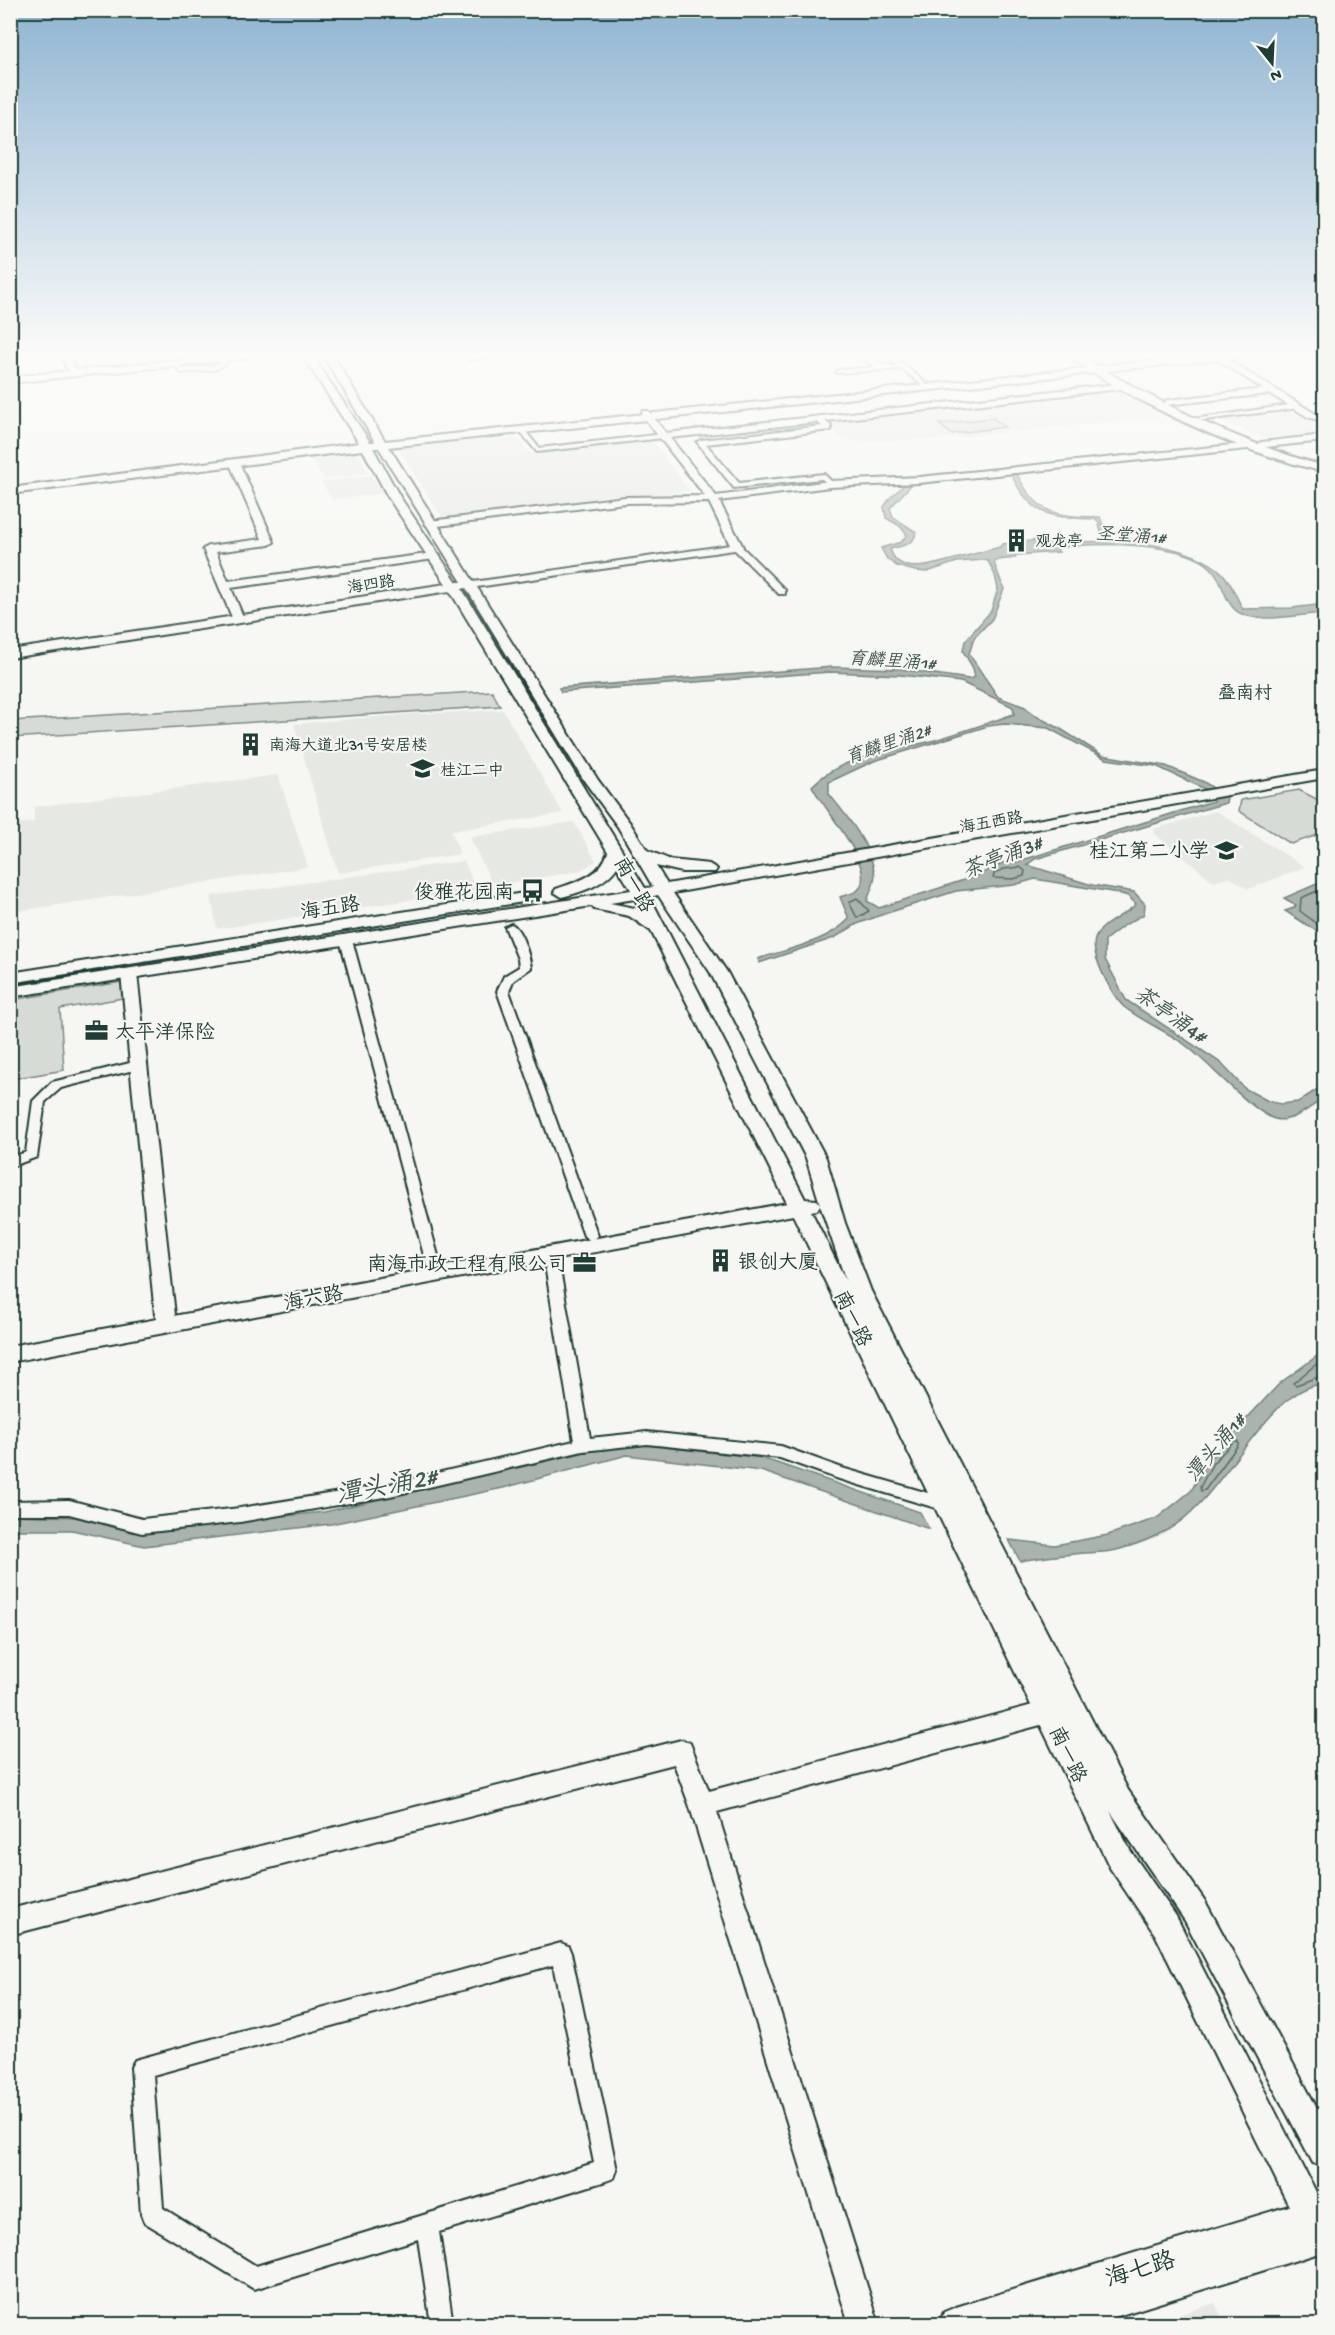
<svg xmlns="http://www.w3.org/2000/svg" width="1335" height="2335" viewBox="0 0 1335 2335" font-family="'Gochi Hand','LXGW WenKai TC',sans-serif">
<rect width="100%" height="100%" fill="#f6f6f2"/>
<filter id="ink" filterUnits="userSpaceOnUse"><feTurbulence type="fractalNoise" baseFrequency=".0167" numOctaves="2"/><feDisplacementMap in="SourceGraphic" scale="12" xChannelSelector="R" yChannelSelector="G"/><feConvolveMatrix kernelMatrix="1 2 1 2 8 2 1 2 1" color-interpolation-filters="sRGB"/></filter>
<g filter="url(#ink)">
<path fill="#e6e8e4" d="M77 355H141L144 363 82 370Z
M1122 390 1159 417 930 440 844 441 823 421Z
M1290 408 1324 429V436L1284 440 1278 437 1263 438 1215 418Z
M516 437 530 453 654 442 689 491 442 517 397 448Z
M350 450 357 452 368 473 324 479 308 455Z
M371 475 384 493 333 500 321 482Z
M503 710 563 813 451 831 460 854 338 873 294 724 399 715Z
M278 775 308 867 11 912V825L34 822V807Z
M1216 811 1305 867 1248 889 1230 877 1214 882 1155 834 1154 829Z
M574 822 596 861 579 871 493 886 470 837Z
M464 861 476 890 217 929 211 896Z
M1215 2303 1225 2324H1149Z"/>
<path fill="#d6dbd6" stroke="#7a8c85" stroke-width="1.5" d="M993 418 1005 427 951 434 939 424Z
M492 691 500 706 11 738V721Z
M1299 790 1324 803V833L1291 844 1239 811 1241 800Z
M122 982V998L60 1009 64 1070 11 1079V1000Z"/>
<path fill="#aab3ae" stroke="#72847d" stroke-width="1.5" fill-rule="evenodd" d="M1011 474H1017C1038 516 1056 516 1100 517L1108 539H1103L1098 521 1095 519C1051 517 1032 518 1011 474Z
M905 484H912L890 508 893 517 916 532C915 545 901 546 890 549 899 578 934 564 955 559 970 555 985 551 1000 547L1002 544 1039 540 1041 543C1094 541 1175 535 1219 570 1230 579 1236 597 1243 609L1292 608 1324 604V613C1303 614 1262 623 1242 614 1225 608 1224 582 1212 569 1185 540 1093 543 1056 548L1059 552 1016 555 1015 558 998 560 994 563 1004 589 992 619 974 638 969 654 998 697 1025 707 1034 715 1059 728 1102 755 1166 766 1204 782 1227 797 1226 803 1035 859 1027 865 1092 885 1134 892 1145 904 1144 914 1123 926 1105 940V959L1126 1000 1221 1063 1244 1088 1268 1101 1281 1104 1298 1102 1324 1085V1098C1312 1106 1291 1124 1275 1119 1253 1113 1206 1060 1184 1044 1168 1032 1134 1017 1122 1005 1111 993 1090 954 1095 939 1100 923 1125 916 1136 904L1128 896 1118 893 1035 879 1014 885 956 891 881 915 857 924 834 938 759 963 758 959C787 949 828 942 849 919L840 897C846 895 853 894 858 890 879 868 821 806 812 786 842 755 891 752 931 741 959 733 987 723 1014 714L1013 707 961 682 901 675 830 672 561 692 559 688 832 667 900 669 969 679 975 677 973 668 963 651 965 641 991 611 998 589 995 575 988 561 984 560 957 562 927 572 915 571 897 566 887 559 881 548 901 542 907 535 900 526 886 518 884 507 890 498ZM1005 724 1048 728 1106 759 1156 766 1207 790 1213 801 1016 862 1002 863 979 875 879 908 867 901C870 892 877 879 874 870 869 842 846 815 829 794V782L874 761 988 726Z
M1324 881V936L1285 911 1294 908 1296 905 1284 898Z
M1324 1351V1384C1267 1386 1222 1502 1167 1530 1153 1538 1135 1545 1120 1549 1109 1553 1095 1552 1084 1553 1062 1555 1041 1557 1020 1561L1009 1540 1055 1545 1108 1535 1157 1518 1191 1491 1208 1460 1280 1383Z
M625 1443 762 1458 920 1512 929 1529 761 1471 627 1455 503 1488 331 1524 144 1546 72 1530H11V1515L75 1517 134 1531 324 1512Z"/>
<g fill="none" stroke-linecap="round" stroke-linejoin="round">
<path stroke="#576c65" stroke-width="1.5" d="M1020 867 1025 871 1024 876 1013 879 993 878 994 874 1004 869Z
M1324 888 1301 898 1300 911 1324 929
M857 898 869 911 857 918 849 902Z
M1324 1358 1293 1383 1296 1385 1315 1378H1324
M1234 1441H1238V1445L1205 1490 1201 1491 1200 1487 1213 1463Z"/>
<defs>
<path id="minor" d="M464 355H502L469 360Z
M856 355C873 355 878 367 897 366L885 355H892L927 384 922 385 902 369 836 373 838 370 876 367Z
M224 356 227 358 225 365 214 370 181 373 173 363 178 362 183 369 213 366 220 363 221 358Z
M1296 404 1300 406 1299 408 1198 421 1194 419Z
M815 417H821L831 426V430L706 444 739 483 824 474 834 484 830 486 822 479 734 488 697 442 701 440 822 426 815 421Z
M523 428 539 448 664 434 668 436 664 438 537 452 519 430Z
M734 545H740L785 590V594H779L734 549Z
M511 924C521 927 530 957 531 968L513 981 509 991 598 1236 591 1241 584 1236 497 991 504 976 519 967 518 959 505 927Z
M346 937 352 940 440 1263 438 1267H428L426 1263 340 940Z
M138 1061 142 1062 144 1065 142 1068 61 1088 45 1102 37 1157 10 1167V1158L26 1152 33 1101 52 1082Z
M550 1248 557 1253 590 1438 647 1432 781 1446 842 1468 952 1500 954 1505 952 1510 946 1511 839 1479 780 1458 647 1444 583 1451 390 1496 240 1522 142 1533 69 1514H10V1501L69 1500 142 1519 240 1508 390 1484 574 1441 543 1253Z
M561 1943 568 1946 571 1953 617 2170 614 2178 606 2181 439 2232 453 2324H431L418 2239 254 2289 144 2222 141 2214 131 2067 135 2060ZM553 1965 594 2163 256 2266 163 2208 153 2075Z"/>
<path id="tertiary" d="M61 355H69L76 370 224 355H253L249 358 10 383V377L68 371Z
M1210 355H1220L1314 413 1324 416V422L1308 417 1270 394 1165 405V401L1168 400 1263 389Z
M1127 383 1130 384V388L670 438 716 496 830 481 919 477 1252 443 1256 445 1261 442 1324 435V441L919 483 830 487 719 501 743 547 741 549 470 588 464 585 466 583 730 545 709 502 625 503 430 527 425 524 430 521 625 497 705 496 642 415V411H648L666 433Z
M234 459 239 462 274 542 269 545 216 552 228 581 434 553 440 556 434 559 231 588 244 619 238 623 234 622 203 549 209 546 262 539 229 462Z
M129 969 137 974 175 1315 172 1320 165 1322 158 1320 155 1315 121 974Z
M1048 1701 1057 1705 1060 1712 1057 1719 1048 1723 717 1812 879 2324H849L689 1804 674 1764 10 1935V1909L681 1740 690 1743 709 1791Z"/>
<path id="secondary" d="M302 355H312L370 442H375L323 355H333L385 441 1086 368 1068 355H1080L1098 366 1207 355H1239L1234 358 1106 371C1175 412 1247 444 1324 466V472C1243 452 1164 417 1094 373L389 447 598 780 630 823 647 850 671 860 709 864 717 869 715 872H682L656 866 667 884 1324 770V778L673 893 727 972 826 1158 845 1223 871 1291 1128 1790 1205 1901 1324 2121V2168L1313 2163 1185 1921 1110 1811 1130 1850 1176 1916 1319 2198 1324 2197V2257L1316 2254 1092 2324H1023L1025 2319 1009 2324H939L944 2312 956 2307 1289 2206 1156 1936 1110 1868 793 1215 10 1362V1346L787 1203 651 931 629 916 594 909 592 906 10 997V987L631 890 617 867C605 885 582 892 562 897L554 892 556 889C579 881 600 876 608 852L450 591 10 658V650L446 584 388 497 363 450 10 494V488L359 443ZM373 448H379L462 582H457L400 497ZM466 588 585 782 618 827 653 887 645 888 462 589ZM658 895 710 972 806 1158 820 1204 817 1200 805 1199 650 897ZM635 899 640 909 610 903ZM820 1205 846 1281 811 1211 817 1210Z
M524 893 530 895 532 898 530 901 10 983V973Z"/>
</defs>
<use href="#minor" stroke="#1f3d34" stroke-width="4"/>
<use href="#tertiary" stroke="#1f3d34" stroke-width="4"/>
<use href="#secondary" stroke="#1f3d34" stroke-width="4"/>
<use href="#minor" fill="#f6f6f2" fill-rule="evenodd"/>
<use href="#tertiary" fill="#f6f6f2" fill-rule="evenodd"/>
<use href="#secondary" fill="#f6f6f2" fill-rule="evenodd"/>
</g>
</g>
<linearGradient id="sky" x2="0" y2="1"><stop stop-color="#8fb4d1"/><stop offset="0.52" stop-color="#fbfbf9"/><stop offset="1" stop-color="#fbfbf9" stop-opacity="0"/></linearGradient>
<rect width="1335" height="682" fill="url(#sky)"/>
<defs>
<symbol id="building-bare" viewBox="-9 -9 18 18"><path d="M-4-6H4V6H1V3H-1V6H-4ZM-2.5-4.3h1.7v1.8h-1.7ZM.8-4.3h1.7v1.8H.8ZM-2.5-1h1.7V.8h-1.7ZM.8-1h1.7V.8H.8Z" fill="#1f3d34" stroke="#f6f6f2" stroke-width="2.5" paint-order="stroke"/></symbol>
<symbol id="school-bare" viewBox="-9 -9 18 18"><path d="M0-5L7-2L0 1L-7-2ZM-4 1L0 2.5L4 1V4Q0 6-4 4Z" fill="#1f3d34" stroke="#f6f6f2" stroke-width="2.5" paint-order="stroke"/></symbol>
<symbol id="bus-bare" viewBox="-9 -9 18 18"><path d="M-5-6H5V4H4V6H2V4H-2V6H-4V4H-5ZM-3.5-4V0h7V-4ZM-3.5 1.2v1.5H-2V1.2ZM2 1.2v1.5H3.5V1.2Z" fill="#1f3d34" stroke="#f6f6f2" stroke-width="2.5" paint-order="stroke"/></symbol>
<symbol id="office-bare" viewBox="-9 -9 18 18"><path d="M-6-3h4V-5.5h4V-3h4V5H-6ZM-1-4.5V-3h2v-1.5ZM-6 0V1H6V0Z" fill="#1f3d34" stroke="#f6f6f2" stroke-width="2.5" paint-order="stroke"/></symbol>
</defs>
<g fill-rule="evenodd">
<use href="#building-bare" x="1000" y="524" width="33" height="33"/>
<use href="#building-bare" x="234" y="728" width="33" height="33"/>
<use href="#school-bare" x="406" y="752" width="33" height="33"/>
<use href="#school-bare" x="1210" y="834" width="33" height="33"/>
<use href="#bus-bare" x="516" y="874" width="33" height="33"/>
<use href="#office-bare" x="80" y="1014" width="33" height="33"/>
<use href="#building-bare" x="704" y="1244" width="33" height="33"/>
<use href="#office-bare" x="568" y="1246" width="33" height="33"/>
</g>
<g text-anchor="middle" stroke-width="4.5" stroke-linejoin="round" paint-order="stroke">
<g font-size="16" fill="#1f3d34" stroke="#f6f6f2" text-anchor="start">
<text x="1035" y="546">观龙亭</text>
<text x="269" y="750">南海大道北31号安居楼</text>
<text x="440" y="775">桂江二中</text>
</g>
<g font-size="16" fill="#1f3d34" stroke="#f6f6f2">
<text transform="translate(371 583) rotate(-9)" y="6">海四路</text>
<text transform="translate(991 821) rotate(-10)" y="6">海五西路</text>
</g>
<g font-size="18" font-style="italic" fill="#425a52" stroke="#f6f6f2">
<text transform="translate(1131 535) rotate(4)" y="6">圣堂涌1#</text>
<text transform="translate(892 660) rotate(4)" y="6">育麟里涌1#</text>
<text transform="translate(888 743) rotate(-19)" y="6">育麟里涌2#</text>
</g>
<g font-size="18" fill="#1f3d34" stroke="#f6f6f2">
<text x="1245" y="698">叠南村</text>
</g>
<g font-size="20" fill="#1f3d34" stroke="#f6f6f2" text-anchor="end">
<text x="1209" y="857">桂江第二小学</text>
<text x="514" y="898">俊雅花园南</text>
<text x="115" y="1038" text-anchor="start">太平洋保险</text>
<text x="738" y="1268" text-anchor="start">银创大厦</text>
<text x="567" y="1270">南海市政工程有限公司</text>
</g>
<g font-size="20" fill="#1f3d34" stroke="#f6f6f2">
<text transform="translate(635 884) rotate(61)" y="7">南一路</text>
<text transform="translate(330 907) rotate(-9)" y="7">海五路</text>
<text transform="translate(313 1297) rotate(-11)" y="7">海六路</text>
<text transform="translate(854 1318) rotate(64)" y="7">南一路</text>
<text transform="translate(1069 1754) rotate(64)" y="7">南一路</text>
</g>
<g font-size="21" font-style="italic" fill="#425a52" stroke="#f6f6f2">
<text transform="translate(1002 856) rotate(-21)" y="7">茶亭涌3#</text>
<text transform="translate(1171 1014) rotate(35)" y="7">茶亭涌4#</text>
<text transform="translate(1215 1447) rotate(-50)" y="7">潭头涌1#</text>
</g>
<g font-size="24" fill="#1f3d34" stroke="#f6f6f2">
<text transform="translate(1140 2268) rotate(-17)" y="8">海七路</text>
</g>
<g font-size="26" font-style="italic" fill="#425a52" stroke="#f6f6f2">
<text transform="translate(386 1484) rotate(-11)" y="9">潭头涌2#</text>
</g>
</g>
<rect width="1335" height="2335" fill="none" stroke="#f6f6f2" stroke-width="36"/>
<rect x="18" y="18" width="1299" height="2299" fill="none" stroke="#1f3d34" stroke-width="2" filter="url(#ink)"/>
<g transform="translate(1272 63) rotate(162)" stroke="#f6f6f2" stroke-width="4.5" paint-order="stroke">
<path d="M0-4.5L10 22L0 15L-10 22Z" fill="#1f3d34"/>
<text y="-9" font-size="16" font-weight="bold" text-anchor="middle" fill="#1f3d34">N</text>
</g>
</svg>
